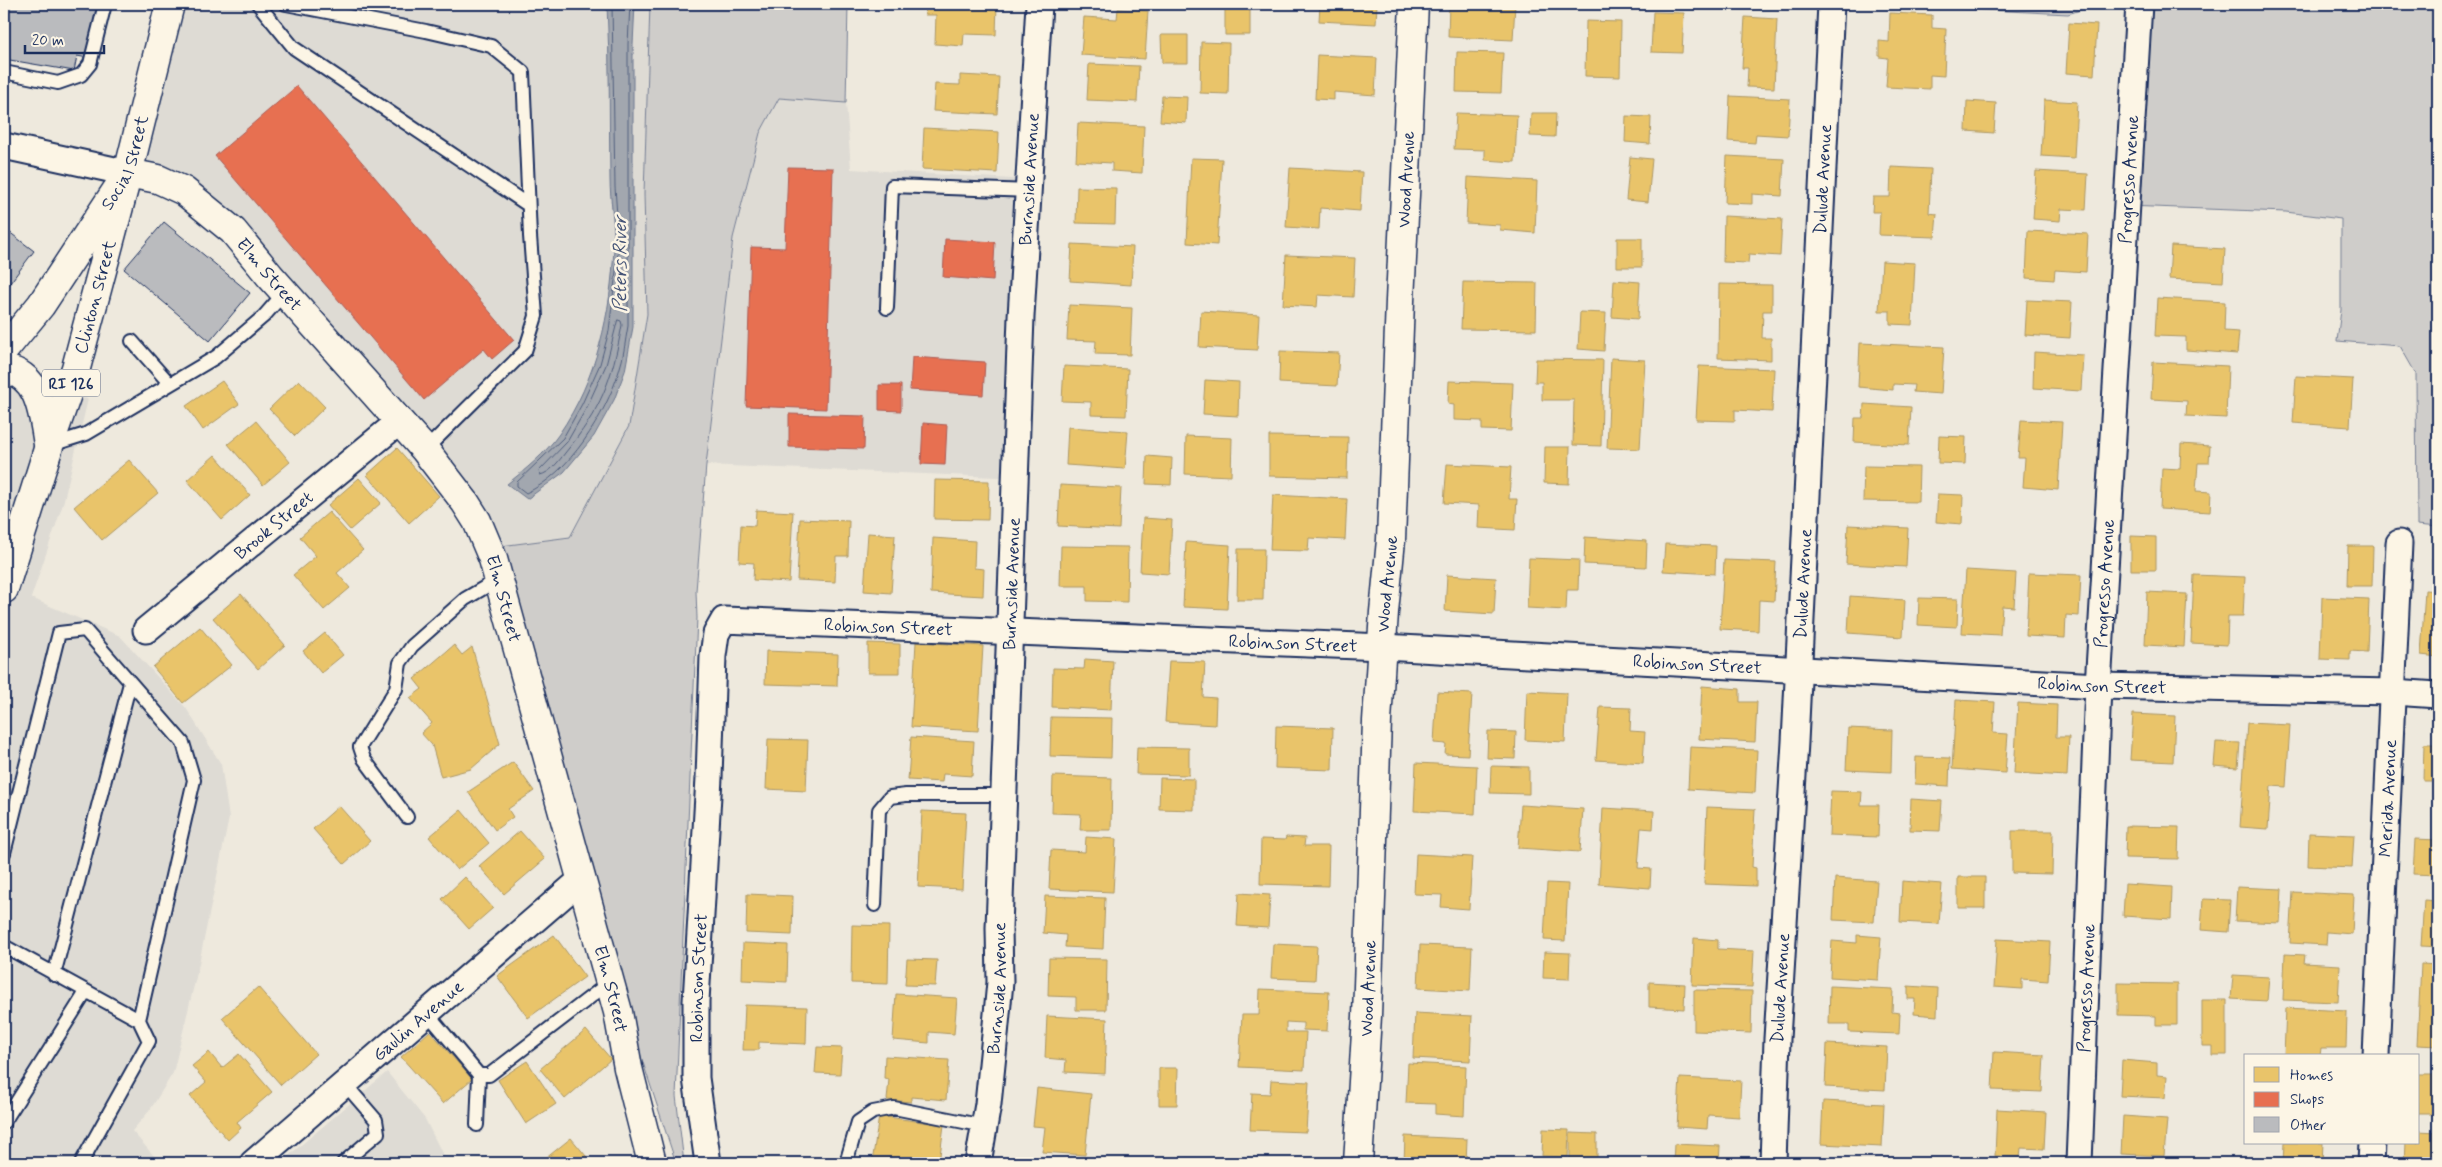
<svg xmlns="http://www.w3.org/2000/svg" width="2442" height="1167" viewBox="0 0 2442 1167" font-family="Mynerve,sans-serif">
<rect width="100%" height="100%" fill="#eee9dd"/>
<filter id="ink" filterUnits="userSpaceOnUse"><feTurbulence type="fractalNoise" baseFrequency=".02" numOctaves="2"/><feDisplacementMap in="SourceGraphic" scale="10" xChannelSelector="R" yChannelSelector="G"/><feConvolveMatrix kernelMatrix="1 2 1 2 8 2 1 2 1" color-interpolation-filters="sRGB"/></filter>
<g filter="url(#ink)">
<path fill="#dedbd4" d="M168 4H650L644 194 647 314 629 426 570 537 493 547 228 230 159 187 133 147Z
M779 98 846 103 851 169 1027 180 1021 478 706 465 733 238 760 133Z
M4 371 88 399 63 504 31 598 120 636 186 708 221 764 229 818 197 973 173 1073 150 1110 132 1131 160 1163H4Z
M387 1072 425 1119 447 1163H280Z"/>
<path fill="#cfcdca" stroke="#757e94" d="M650 4H848L846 103 779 98 760 133 733 238 706 465 696 591 697 618 676 1096 684 1163H676L605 947 493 547 570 537 629 426 647 314 644 194Z
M1869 4H2099L2068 14Z
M2143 4H2438V527L2417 525 2416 374 2400 346 2337 341 2341 310V219L2286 212 2126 206Z"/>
<path fill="#a2a7af" stroke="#6c778f" d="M607 4H635L633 44V327L625 371 614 400 594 436 564 472 527 499 507 484C525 470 546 453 559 434 597 379 611 313 614 247 615 224 610 201 610 179 609 120 610 62 607 4Z"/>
<path fill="#e9c46a" stroke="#ab9766" d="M926 4H997L996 35 964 34 963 46 935 44 936 15H925Z
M1225 4H1250V35H1225Z
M1320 4H1377L1376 24 1319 21Z
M1449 4H1515L1513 40 1448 37Z
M1118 9 1148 11 1145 59 1081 55 1084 17 1117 19Z
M1653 12 1684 13 1682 53 1651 52Z
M1890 13 1932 15V28L1946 29 1944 76 1930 75V89L1886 87 1888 58 1879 57V41L1889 42Z
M1745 17 1777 19 1774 88 1747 87 1748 68H1742Z
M1586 21 1621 22 1620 77 1585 76Z
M2069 23 2097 25 2094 75 2066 73Z
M1161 35H1188V63H1162Z
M1201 42 1229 43 1228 94 1200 93Z
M1457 52 1503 53 1501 93 1456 92Z
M1317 55 1377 58 1375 95 1334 92V100L1315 99Z
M1089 64 1139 66 1137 102 1087 100Z
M960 75 999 77 997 114 933 111 935 84 960 85Z
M1162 96 1187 97 1186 123 1160 121Z
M1730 96 1790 99 1788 136 1756 134 1755 143 1728 141Z
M2044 100 2077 102 2074 158 2041 156Z
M1967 101 1996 103 1994 133 1966 131Z
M1456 113 1517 115 1515 162 1485 160V150L1454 149Z
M1531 113H1556L1555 137 1530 136Z
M1626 116 1651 117 1650 144 1625 142Z
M1078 123 1144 126 1142 173 1112 171V163L1076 161Z
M924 128 999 132 997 173 922 169Z
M1727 156 1784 159 1782 196 1752 194V204L1725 203Z
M1630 157 1652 159 1648 202 1626 200Z
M1191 158 1222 159 1217 245 1187 243Z
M1891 167 1931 169 1929 213 1937 214 1935 237 1879 235 1880 212H1872L1873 197H1890Z
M1290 168 1362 172 1360 211 1320 208 1319 229 1286 227Z
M2036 171 2088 174 2086 210 2061 209 2060 221 2033 219Z
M1468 177 1537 181 1535 233 1500 230V225L1466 223Z
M1077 187 1116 188 1115 224 1076 223Z
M1724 216 1782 219 1780 256 1749 254 1748 263 1723 262Z
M2028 231 2088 234 2086 272 2055 270 2054 280 2026 278Z
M1617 238H1642V267H1617Z
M1072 244 1133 247 1131 285 1070 281Z
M2171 246 2225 249 2223 282 2169 279Z
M1286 255 1355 258 1353 297 1318 295 1317 307 1283 305Z
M1882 261 1915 263 1912 325 1890 324V311H1879Z
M1614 280 1640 282 1638 319 1612 317Z
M1463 282 1537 283 1536 330 1461 329Z
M1719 284 1772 285V311H1763L1762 338H1771V360L1718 358Z
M2157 298 2225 302 2224 331 2239 332 2237 354 2186 350V337L2155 336Z
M2027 300 2072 302 2070 338 2025 335Z
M1069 305 1132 308 1130 355 1095 354 1096 341 1067 340Z
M1201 311 1259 315 1257 350 1199 347Z
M1580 312 1606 313 1604 351 1578 349Z
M1860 343 1944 347 1941 394 1913 392 1914 385 1893 384V390L1858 387Z
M1280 351 1339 353 1337 386 1279 383Z
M2034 352 2083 355 2081 391 2033 388Z
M1611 358 1645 360 1640 449 1607 448Z
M1536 359 1603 360 1601 446 1573 445 1574 400H1542V382H1535Z
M2153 362 2228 366 2226 418 2186 416 2187 401 2151 399Z
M1064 366 1128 369 1126 416 1091 415V402L1062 401Z
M1699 366 1774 369 1772 412 1735 410V421L1696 420Z
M2296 376 2353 379 2350 427 2293 423Z
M299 380 325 407 295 436 269 409Z
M1205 380 1239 382 1238 416 1203 414Z
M222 381 239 404 203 430 186 406Z
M1449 381 1513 383 1511 431 1482 430V421L1454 420V405L1448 404Z
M1864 404 1911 407 1909 445 1854 442 1855 418H1863Z
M2021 420 2062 422 2058 490 2023 487 2025 458H2018Z
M256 421 290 462 263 485 228 444Z
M1068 427 1128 431 1125 469 1066 465Z
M1186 436 1232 438 1231 476 1185 474Z
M1269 436 1348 437 1347 478 1269 476Z
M1939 436 1966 437 1965 464 1938 463Z
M2181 444 2210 446 2209 463H2198L2196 491 2211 492 2210 512 2160 509 2162 468 2180 469Z
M1545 447H1570L1569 484 1544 483Z
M397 448 439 496 409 523 367 475Z
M215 455 250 495 222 520 187 480Z
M1147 456 1172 458 1171 485 1146 484Z
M129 460 158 493 102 540 74 507Z
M1447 464 1511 467 1509 499H1517L1515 530 1478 528 1479 505 1444 503Z
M1864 466 1919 467 1918 502 1863 501Z
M359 478 381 503 350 530 328 505Z
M935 480 989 481 988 520 934 519Z
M1060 485 1121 488 1119 529 1058 526Z
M1938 494 1963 495 1962 524 1936 522Z
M1273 495 1347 499 1345 540 1309 538 1308 551 1270 550Z
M756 510 793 512 789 582 753 580 754 563 739 562 741 525 755 526Z
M329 512 363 550 337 573 350 588 324 610 293 575 316 556 300 537Z
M1143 518 1172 520 1169 574 1140 572Z
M800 519 849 521 848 556H836L835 582 797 580Z
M1848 525 1908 528 1906 567 1846 564Z
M868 533 895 535 891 593 864 591Z
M2131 536 2156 537V570H2131Z
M1585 537 1647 541 1646 567 1584 564Z
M933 538 975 541 974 568 984 569 983 596 931 593Z
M1186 542 1230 545 1227 609 1183 607Z
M1665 544 1716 546 1715 574 1663 571Z
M1061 546 1128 547 1127 602 1087 601V586H1060Z
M2348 546H2373L2372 586H2347Z
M1238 549H1264L1263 600H1237Z
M1529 558 1579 560 1578 590H1567L1566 610 1527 608Z
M2432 558H2438V580H2432Z
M1724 560 1776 562 1774 601 1759 600 1758 631 1720 629Z
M1966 570 2016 573 2014 607 2002 606 2000 635 1962 633Z
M2029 573 2081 575 2079 616 2066 615 2065 638 2026 636Z
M1447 575 1496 578 1494 614 1445 611Z
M2194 575 2245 577 2243 616H2228L2227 645 2191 643Z
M2425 590 2438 591V657L2421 655Z
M2147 592 2187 594 2184 647 2145 645Z
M241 594 285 645 258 669 213 618Z
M1850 596 1905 600 1903 637 1848 633Z
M2322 597 2369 599 2367 652 2350 651V660L2320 659Z
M1919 598 1958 599 1957 627 1918 625Z
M200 627 232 665 183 703 153 667Z
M325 633 343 655 321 673 303 651Z
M916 642 983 646 978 731 911 727Z
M868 643 900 644V673H868Z
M454 645 462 655 472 647 500 744 471 769 441 777 432 745 421 733 432 723 410 698 422 689 414 679Z
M766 651 838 654 837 686 765 684Z
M1085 659 1113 661 1111 710 1052 707 1053 668 1084 669Z
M1169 661 1205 662 1203 697 1216 698 1215 725 1165 722Z
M1702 686 1740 689V702H1757L1755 742 1699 739Z
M1527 691 1567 693 1565 742 1525 740Z
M1437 692 1472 694 1468 755 1445 754 1446 744 1434 743Z
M1956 700 1995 702 1993 733 2008 734 2005 773 1952 769Z
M2018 703 2057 705 2056 737H2069L2067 776 2014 773Z
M1600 707 1631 708 1630 731 1645 732 1643 763 1596 760Z
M2133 714 2175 716 2173 762 2130 760Z
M1051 717 1112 718 1111 758 1050 756Z
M2247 723 2290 725 2286 787 2271 786 2268 829 2240 827Z
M1276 726 1333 728 1332 770 1275 768Z
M1848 728 1892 730 1891 772 1846 770Z
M1488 731 1516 732 1515 759 1487 758Z
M911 737 974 741 972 776 943 774 942 782 908 780Z
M768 739 808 740 806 791 766 789Z
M2216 742 2240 743 2238 768 2214 766Z
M2424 744H2438V781H2423Z
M1137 747 1189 748V775L1136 774Z
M1690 747 1757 750 1755 793 1688 789Z
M1916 757 1950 758 1949 786 1915 784Z
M513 762 534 791 508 809 513 817 495 830 468 792Z
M1416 763 1477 766 1475 814 1414 811Z
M1491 766 1529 767V794L1490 793Z
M1053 776 1112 778 1111 830H1080L1081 814 1052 813Z
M1160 778 1194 779V810L1159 809Z
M1831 791 1862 792 1861 805H1879L1878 837 1829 835Z
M1911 799 1942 801 1940 831 1910 830Z
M1521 805 1583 809 1580 852 1518 848Z
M339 806 370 841 344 864 313 829Z
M1707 807 1755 809 1752 867 1756 868V886L1704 884Z
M1603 808 1654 811 1653 829 1641 828 1638 868 1651 869 1650 888 1599 884Z
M461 810 489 843 457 870 429 837Z
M922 811 966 813 962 889 918 887Z
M2126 826 2179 827 2178 859 2125 858Z
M520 831 545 859 504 894 479 866Z
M2012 831H2053L2052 874 2012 873Z
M2309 833 2354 835 2352 868 2308 866Z
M1086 837 1116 839 1113 892 1049 889 1051 850 1085 852Z
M1286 837 1305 838 1304 846H1329L1328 886 1260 884 1261 839 1285 840Z
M2415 839 2438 840V875L2413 874Z
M1416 854 1472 857 1469 909 1441 907 1442 895 1414 894Z
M465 877 493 908 469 929 442 899Z
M1958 877H1985V908H1958Z
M1835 878 1877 881 1874 922 1833 920Z
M1902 881 1942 884 1939 924 1900 922Z
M1547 883 1568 884 1565 941 1544 940Z
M2125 884 2172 887 2171 919 2123 916Z
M2237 887 2282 889 2280 923 2235 921Z
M2293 892 2354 895 2352 934 2327 932 2326 945 2290 943Z
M1239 893 1270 895 1268 928 1237 926Z
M747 894 793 896 792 935 746 933Z
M1045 896 1105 898 1103 949 1065 947 1066 935 1043 933Z
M2203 899 2230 900 2228 932 2201 930Z
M2424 900 2438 901V947L2421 946Z
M852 925 889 926 888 984 851 983Z
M554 935 585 977 528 1018 497 976Z
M1857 935 1881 937 1878 980 1830 977 1832 941 1857 943Z
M1694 938 1718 940V949L1754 951 1752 987 1692 985Z
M1997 939 2050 942 2048 981 2022 979V989L1994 987Z
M743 943 788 945 787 982 742 980Z
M1273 944 1317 946 1315 980 1271 978Z
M1420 945 1472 947 1470 991 1418 988Z
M1544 952 1570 953 1569 979 1543 978Z
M2285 954 2305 955 2304 963 2340 965 2338 1002 2283 1000Z
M1049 958 1107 959 1106 1010H1076V997L1048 996Z
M907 959 937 960 935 986 905 985Z
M2421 964 2438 965V1046L2417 1045Z
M2233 975 2269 977 2267 1001 2231 999Z
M1649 982 1685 984 1684 1009 1649 1007Z
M2118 983 2177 984V1025H2156V1016L2118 1015Z
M1830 986 1893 989 1892 1012 1900 1013 1899 1034 1849 1032V1024H1829Z
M1908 986 1938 988 1937 1016 1914 1014 1915 999H1908Z
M258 987 316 1054 281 1085 222 1018Z
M1260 989 1329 992 1327 1031 1303 1030V1023L1286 1022V1032H1306L1304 1070 1239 1067 1242 1015H1259Z
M1694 990 1752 991 1751 1033 1694 1031Z
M896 994 957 998 954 1034 929 1032V1043L893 1040Z
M2202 1000H2227V1055H2212V1046H2202Z
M745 1005 807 1007 806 1044 759 1042V1050H743Z
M2286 1008 2347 1011 2346 1048H2321L2320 1056H2284Z
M1415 1013 1472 1016 1470 1061 1413 1058Z
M1047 1016 1107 1019 1105 1074 1065 1072 1066 1060 1045 1058Z
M586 1030 611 1059 565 1099 540 1069Z
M430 1031 472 1079 443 1104 401 1057Z
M1827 1044 1887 1047 1885 1090 1825 1087Z
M817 1047 842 1048 840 1074 815 1073Z
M209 1052 222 1068 239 1054 272 1092 237 1122 241 1128 228 1140 190 1096 206 1082 192 1066Z
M1994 1052 2044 1055 2042 1092 1992 1090Z
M885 1056 949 1060 946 1100 911 1097V1102L887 1100 889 1079 884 1078Z
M2122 1060 2157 1063V1075L2167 1076 2165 1098 2120 1096Z
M527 1061 556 1104 526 1124 498 1080Z
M1408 1063 1466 1066 1464 1116 1435 1114V1104L1406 1103Z
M1159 1068H1178L1177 1105H1159Z
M2418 1074H2438V1114H2418Z
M1680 1078 1741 1081 1739 1117 1708 1115 1707 1129 1677 1127Z
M1271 1080 1309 1082 1306 1132 1250 1130 1252 1093 1270 1094Z
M1037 1088 1091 1094 1085 1155 1042 1152 1045 1127 1033 1126Z
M1823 1101 1884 1104 1882 1147 1821 1144Z
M1997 1109 2046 1112 2044 1149 2021 1148 2020 1157 1995 1156Z
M879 1116 944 1125 939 1163 916 1161V1163H872Z
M2123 1116 2167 1119 2164 1156 2121 1154Z
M1543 1129 1569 1130 1568 1157 1542 1156Z
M2418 1131 2438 1132V1163H2404L2405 1143H2418Z
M1570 1133 1597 1134V1163H1570Z
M1405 1136 1467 1139 1466 1163H1404Z
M571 1138 591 1162 540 1163Z
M2284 1143H2323L2322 1163H2274H2283Z
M1674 1144 1720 1146 1719 1163H1673Z
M1186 1158 1212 1159V1163H1185Z
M1825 1160 1878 1162V1163H1825Z"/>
<path fill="#e76f51" stroke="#aa5c55" d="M297 86 514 340 492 359 484 349 424 400 215 156Z
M788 167 833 168 826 409 746 406 751 247 785 248Z
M945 239 995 242 993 281 943 277Z
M912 357 985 362 983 395 910 390Z
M879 385H901V411L879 410Z
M789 414 865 416 864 449 789 447Z
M923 423 947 425 945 465 921 464Z"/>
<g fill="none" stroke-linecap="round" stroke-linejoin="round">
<path stroke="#515f7e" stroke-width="1" d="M612 4 615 187 619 245 609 331 600 364 582 404 563 438 517 482V486L526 493C569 474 606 414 619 371 624 357 625 341 628 326V44L630 4
M618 320 621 321 622 325C612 381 601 409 565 453 559 461 550 473 540 475L539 471 567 442 587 407 606 365Z"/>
</g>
<path fill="#babbbe" stroke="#1b2f5e" d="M4 4H98L88 58 77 56 74 71 4 59Z
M164 222 250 293 210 341 124 269Z
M4 228 34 251 4 291Z"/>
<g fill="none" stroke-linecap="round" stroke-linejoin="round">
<defs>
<path id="service" d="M258 4 294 48 528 205
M286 4 426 31 491 46 523 72 530 236 536 316 525 351 425 450
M4 72 58 83 81 75 90 64 105 4
M887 308 892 186 1029 191
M132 341 170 384
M51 445 86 434 216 357 264 316 285 292
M407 817 364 759 360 747 396 689 400 663 412 646 465 599 499 579
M4 853 59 633 85 630 183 743 194 780 139 1020
M875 905 879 810 890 797 906 795H1004
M4 946 139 1020 149 1041 81 1163
M54 975 130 683
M427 1013 479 1075H489L610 982
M4 1122 86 992
M477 1125 479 1075
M343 1163 378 1133 376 1120 345 1084
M846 1163 858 1122 873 1112 894 1108 984 1126"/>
<g id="minor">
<path d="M4 146 128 173"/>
<path id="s1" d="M146 630 400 421"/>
<path id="s2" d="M2376 1056 2399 543"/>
<path id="s3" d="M253 1163 582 879"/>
<path id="s4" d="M708 1163 696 1078V1001L709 778 713 656 716 634 724 620 1383 647 2098 686 2393 692 2438 695"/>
<path id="s5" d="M978 1163 988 1104 995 1035 1000 982 999 928 1021 317 1039 4"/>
<path id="s6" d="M1773 1163 1777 1039 1795 742 1831 4"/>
<path id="s7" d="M2079 1163 2098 686 2139 4"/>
<path d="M2371 1163 2372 1143"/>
</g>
<g id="tertiary">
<path id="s8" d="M128 173 158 179 184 191 233 231 270 276 425 450 465 502 477 521 493 559 618 1012 628 1068 652 1163"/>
<path id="s9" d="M1358 1163 1367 1016 1377 721 1384 612 1391 540 1400 301 1414 4"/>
</g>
<g id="primary">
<path id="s10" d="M4 350 41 305 128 173 170 4"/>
<path d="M4 369C40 374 43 415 48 444"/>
<path id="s11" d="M4 589 49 446 76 368 128 173"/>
</g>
</defs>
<use href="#service" stroke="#1b2f5e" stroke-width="16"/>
<use href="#minor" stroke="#1b2f5e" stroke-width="29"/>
<use href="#tertiary" stroke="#1b2f5e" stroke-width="31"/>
<use href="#primary" stroke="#1b2f5e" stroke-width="31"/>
<use href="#service" stroke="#fcf5e5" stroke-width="12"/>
<use href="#minor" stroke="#fcf5e5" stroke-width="25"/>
<use href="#tertiary" stroke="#fcf5e5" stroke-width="28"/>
<use href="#primary" stroke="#fcf5e5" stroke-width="28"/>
</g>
</g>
<g text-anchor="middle" stroke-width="5" stroke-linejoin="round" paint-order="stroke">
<rect fill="#fcf5e5" stroke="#5e6a86" stroke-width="1" x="42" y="369.5" width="58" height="27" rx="4"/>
<g font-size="16" font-weight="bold" fill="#1b2f5e">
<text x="71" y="389">RI 126</text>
</g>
<g font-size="18" fill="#1b2f5e" stroke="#fcf5e5">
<text dy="6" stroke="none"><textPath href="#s10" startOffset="225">Social Street</textPath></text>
<text dy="6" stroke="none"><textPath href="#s5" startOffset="986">Burnside Avenue</textPath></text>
<text dy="6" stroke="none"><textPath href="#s9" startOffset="985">Wood Avenue</textPath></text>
<text dy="6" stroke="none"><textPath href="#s6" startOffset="985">Dulude Avenue</textPath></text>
<text dy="6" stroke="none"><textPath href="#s7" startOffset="985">Progresso Avenue</textPath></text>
<text dy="6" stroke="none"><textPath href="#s8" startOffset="179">Elm Street</textPath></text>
<text dy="6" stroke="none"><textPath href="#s11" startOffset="306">Clinton Street</textPath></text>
<text dy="6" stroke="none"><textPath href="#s1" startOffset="165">Brook Street</textPath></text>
<text dy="6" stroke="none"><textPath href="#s7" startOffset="580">Progresso Avenue</textPath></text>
<text dy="6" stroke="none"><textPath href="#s5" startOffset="581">Burnside Avenue</textPath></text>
<text dy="6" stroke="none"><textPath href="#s9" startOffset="580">Wood Avenue</textPath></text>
<text dy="6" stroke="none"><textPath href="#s6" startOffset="580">Dulude Avenue</textPath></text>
<text dy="6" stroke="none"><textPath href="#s8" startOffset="584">Elm Street</textPath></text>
<text dy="6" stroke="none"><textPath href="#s4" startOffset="711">Robinson Street</textPath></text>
<text dy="6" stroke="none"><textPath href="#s4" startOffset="1116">Robinson Street</textPath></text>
<text dy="6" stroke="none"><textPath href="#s4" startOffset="1521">Robinson Street</textPath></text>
<text dy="6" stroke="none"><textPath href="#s4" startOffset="1926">Robinson Street</textPath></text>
<text dy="6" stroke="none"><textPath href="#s2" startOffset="258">Merida Avenue</textPath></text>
<text dy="6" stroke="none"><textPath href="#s4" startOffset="186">Robinson Street</textPath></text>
<text dy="6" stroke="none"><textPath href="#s9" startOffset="175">Wood Avenue</textPath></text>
<text dy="6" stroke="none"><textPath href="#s6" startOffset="175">Dulude Avenue</textPath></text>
<text dy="6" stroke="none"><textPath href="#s7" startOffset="175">Progresso Avenue</textPath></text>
<text dy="6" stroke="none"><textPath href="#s8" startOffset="989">Elm Street</textPath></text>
<text dy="6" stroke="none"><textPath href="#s5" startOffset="176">Burnside Avenue</textPath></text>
<text dy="6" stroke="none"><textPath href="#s3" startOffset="218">Gaulin Avenue</textPath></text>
</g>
<g font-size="19" font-style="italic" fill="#445376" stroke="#fcf5e5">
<text transform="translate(619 264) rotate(-90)" y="7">Peters River</text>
</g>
</g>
<rect width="2442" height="1167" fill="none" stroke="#fcf5e5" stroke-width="20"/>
<rect x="10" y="10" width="2422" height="1147" fill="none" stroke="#1b2f5e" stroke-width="2" filter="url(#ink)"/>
<rect x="2244" y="1054" width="175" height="90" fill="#fcf5e5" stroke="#a2a6af"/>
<rect x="2254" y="1067" width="25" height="15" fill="#e9c46a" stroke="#a2a6af"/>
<text x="2290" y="1080" font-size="15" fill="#1b2f5e">Homes</text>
<rect x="2254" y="1092" width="25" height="15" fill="#e76f51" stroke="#a2a6af"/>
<text x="2290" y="1104" font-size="15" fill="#1b2f5e">Shops</text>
<rect x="2254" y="1117" width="25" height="15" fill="#babbbe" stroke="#a2a6af"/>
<text x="2290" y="1130" font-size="15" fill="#1b2f5e">Other</text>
<path d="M25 45v8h79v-8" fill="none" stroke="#1b2f5e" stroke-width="2.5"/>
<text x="32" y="45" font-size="15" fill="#1b2f5e" stroke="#fcf5e5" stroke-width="4" paint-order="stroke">20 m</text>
</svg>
